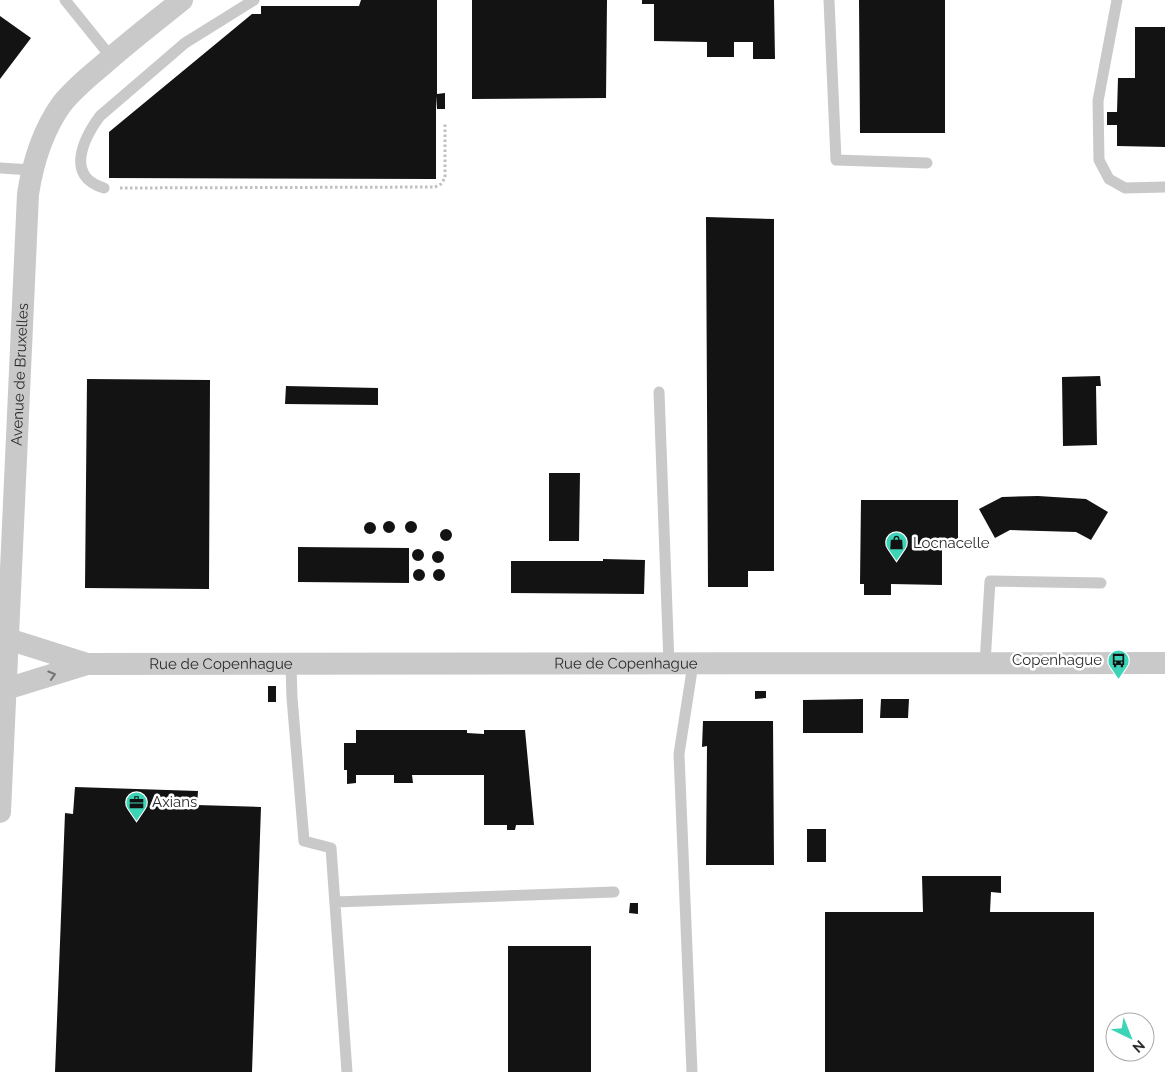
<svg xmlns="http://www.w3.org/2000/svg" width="1165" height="1072" viewBox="0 0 1165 1072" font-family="Raleway,sans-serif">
<rect width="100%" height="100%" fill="#fff"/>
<path fill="#131313" d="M361 0H437V94L445 93V109H437L436 96V179L109 178V132L252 14H261V6H359Z
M472 0H607L606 98 472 99Z
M642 0H774L775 59H753V42H734V57H707V42L654 41V4H642Z
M859 0H945V133H860Z
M0 16 31 38 0 79Z
M1135 27H1165V147L1117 146V125H1107V112H1117L1118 78H1135Z
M706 217 774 219V571H748V587H708Z
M1100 376 1101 386H1096L1097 445 1063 446 1062 377Z
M87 379 210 380 209 589 85 588Z
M286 386 378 388V405L285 404Z
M549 473H580L579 541H549Z
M1038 496 1086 499 1108 512 1091 540 1076 532 1010 530 995 538 979 509 1002 497Z
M861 500H958V539H942V585L891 584V595H864V584H860Z
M383 527a6 6 0 1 1 12 0a6 6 0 1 1-12 0Z
M405 527a6 6 0 1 1 12 0a6 6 0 1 1-12 0Z
M364 528a6 6 0 1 1 12 0a6 6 0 1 1-12 0Z
M440 535a6 6 0 1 1 12 0a6 6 0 1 1-12 0Z
M298 547 409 548V583L298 582Z
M412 555a6 6 0 1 1 12 0a6 6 0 1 1-12 0Z
M432 557a6 6 0 1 1 12 0a6 6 0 1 1-12 0Z
M603 559 645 560 644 594 511 593V561H603Z
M413 575a6 6 0 1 1 12 0a6 6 0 1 1-12 0Z
M433 575a6 6 0 1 1 12 0a6 6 0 1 1-12 0Z
M268 686H276V702H268Z
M755 691H766V698L755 699Z
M863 699V733H803V700Z
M881 699H909L908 718H880Z
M703 721H773L774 865H706L707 746 702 747Z
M356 730H467V733L484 734V730H525L534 825H516L515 830H507V825H484V775H412L413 783H394V775H356V783L347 784V770H344V743H356Z
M75 787 198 791 197 805 261 807 252 1072H55L65 813 73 814Z
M807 829H826V862H807Z
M922 876H1001V893L991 892 990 912H1094V1072H825V912H923Z
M630 903H638V914L629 913Z
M508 946H591V1072H508Z"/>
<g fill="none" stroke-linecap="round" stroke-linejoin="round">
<path stroke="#c0c0c0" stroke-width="3" stroke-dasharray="2.5 2.5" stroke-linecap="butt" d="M120 188 435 187 441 184 445 178V123"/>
<path stroke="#c9c9c9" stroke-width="11" d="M65 0 111 57
M829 0 836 160 927 163
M1117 0 1098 101 1099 160 1109 179 1125 188 1165 187
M0 168 32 170
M104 188C65 177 83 139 100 116L185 43 254 0
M659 392 669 664
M985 663 990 581 1101 583
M291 665 292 698 304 841 331 848 347 1072
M335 902 614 892
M692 1072 679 754 693 664"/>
<g stroke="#c9c9c9" stroke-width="22">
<path id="s1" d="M87 664 1165 663"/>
<path d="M6 689 87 664 8 639"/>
<path id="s2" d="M0 812 28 194C33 162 42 132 61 105 73 89 90 76 105 63 130 41 156 21 182 0"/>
</g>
</g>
<defs><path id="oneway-chevron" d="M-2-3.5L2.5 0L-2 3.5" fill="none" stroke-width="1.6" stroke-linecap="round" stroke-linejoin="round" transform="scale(1.25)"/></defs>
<use stroke="#737373" href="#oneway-chevron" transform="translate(52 675) rotate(-17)"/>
<defs>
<symbol id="shop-pin" viewBox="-11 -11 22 30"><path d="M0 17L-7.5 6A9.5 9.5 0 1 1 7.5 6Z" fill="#3cd4b7" stroke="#fff"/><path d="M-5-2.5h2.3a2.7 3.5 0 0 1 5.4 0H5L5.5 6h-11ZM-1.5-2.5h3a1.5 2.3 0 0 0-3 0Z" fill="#111"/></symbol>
<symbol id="bus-pin" viewBox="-11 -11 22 30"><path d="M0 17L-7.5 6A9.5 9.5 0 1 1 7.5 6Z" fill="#3cd4b7" stroke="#fff"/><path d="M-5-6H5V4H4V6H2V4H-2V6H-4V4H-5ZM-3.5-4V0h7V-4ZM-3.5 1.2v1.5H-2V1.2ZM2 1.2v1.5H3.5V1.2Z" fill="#111"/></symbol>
<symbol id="office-pin" viewBox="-11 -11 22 30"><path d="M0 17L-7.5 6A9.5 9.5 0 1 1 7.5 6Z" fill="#3cd4b7" stroke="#fff"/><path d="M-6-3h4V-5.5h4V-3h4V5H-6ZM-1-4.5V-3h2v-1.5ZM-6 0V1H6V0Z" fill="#111"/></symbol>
</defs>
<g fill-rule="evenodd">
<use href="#shop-pin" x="884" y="530" width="25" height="34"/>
<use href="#bus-pin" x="1106" y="648" width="25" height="34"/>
<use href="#office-pin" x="124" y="790" width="25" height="34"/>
</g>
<g text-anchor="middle" stroke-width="5" stroke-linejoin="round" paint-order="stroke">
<g font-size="15" fill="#2c2c2c" stroke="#fff">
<text dy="5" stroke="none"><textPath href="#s2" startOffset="438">Avenue de Bruxelles</textPath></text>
<text dy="5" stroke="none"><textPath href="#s1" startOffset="539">Rue de Copenhague</textPath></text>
<text dy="5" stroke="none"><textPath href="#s1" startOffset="134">Rue de Copenhague</textPath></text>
</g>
<g font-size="15" fill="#2c2c2c" stroke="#fff" text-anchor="start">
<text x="913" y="548">Locnacelle</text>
<text x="1102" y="665" text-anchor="end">Copenhague</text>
<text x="152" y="807">Axians</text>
</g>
</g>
<g transform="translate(1130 1037) rotate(137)"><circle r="24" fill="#ffffff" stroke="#ababab"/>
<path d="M0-4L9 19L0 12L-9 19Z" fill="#3cd4b7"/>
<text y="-8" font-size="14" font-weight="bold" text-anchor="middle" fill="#2c2c2c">N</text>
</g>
</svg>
